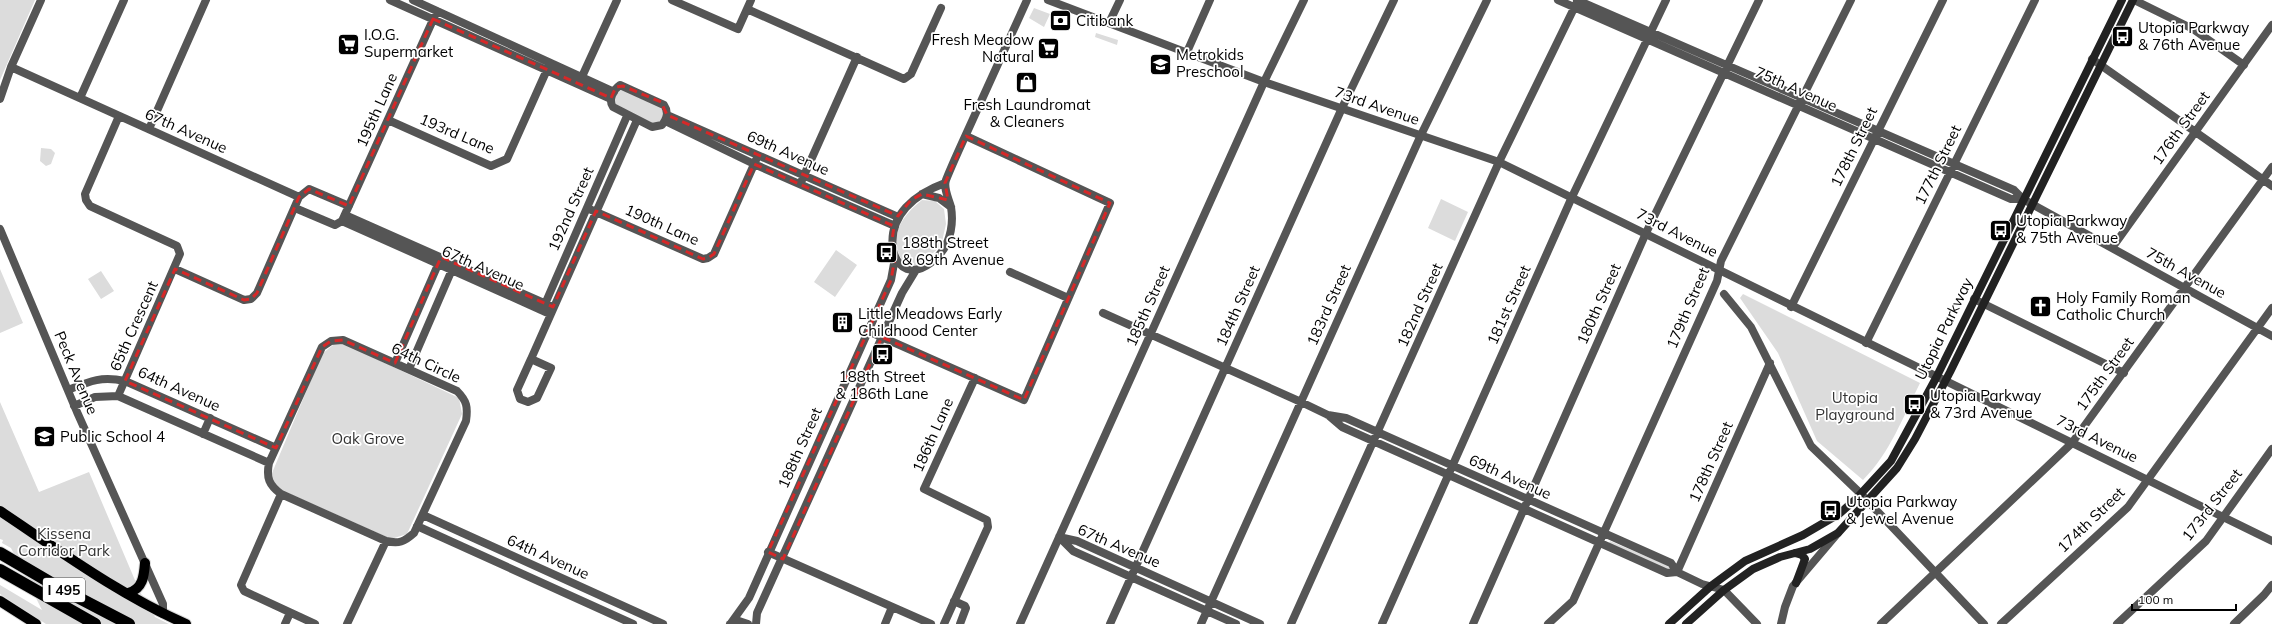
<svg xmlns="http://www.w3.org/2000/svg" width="2272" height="624" viewBox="0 0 2272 624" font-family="Mulish,sans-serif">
<rect width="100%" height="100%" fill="#fff"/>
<path fill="#dcdcdc" d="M0 0H35L0 80Z
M1034 8 1050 14 1044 27 1029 18Z
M1096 33 1118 40 1117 45 1095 37Z
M622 89 661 107 664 113 660 121 654 124 617 107 614 100 617 93Z
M41 148 51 149 55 153 51 164 46 166 40 161Z
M1441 199 1468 212 1455 241 1428 228Z
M922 200 935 201 944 209 946 224 941 246 917 267 905 264C886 240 900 217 922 200Z
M836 250 857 265 835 297 814 282Z
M0 269 23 323 0 333Z
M101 271 114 291 101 299 88 279Z
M1743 294 1920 383C1903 417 1890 453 1863 480L1817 441 1778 353 1740 298Z
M345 344 459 398 462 414 407 534 391 539 281 490 272 481V473L322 354 333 345Z
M0 402 39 492 89 472 140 592 155 617 169 624H46L0 594V585L42 610 11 548 2 543 3 540 0 539Z
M1610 541 1669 566 1670 570H1668L1609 543Z"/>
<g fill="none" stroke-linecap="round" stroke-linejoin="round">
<defs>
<path id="primary" d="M0 511C60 551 120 595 186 624
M128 593C143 589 144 576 145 563
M0 601 36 624"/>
<path id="motorway" d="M0 553 58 587 129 624
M0 570 95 624"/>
</defs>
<use href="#primary" stroke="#dbdbdb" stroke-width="12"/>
<use href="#motorway" stroke="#dbdbdb" stroke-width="14"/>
<path stroke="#555" stroke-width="8" d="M390 0 611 99
M413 0 614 92
M672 0 738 29 751 0
M1558 0 2011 199H2023
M1577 0 2014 190 2023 199 2039 208 2272 336
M2134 0 2193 29 2244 65
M747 9 904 79 911 74 941 8
M1109 23 1120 0
M1187 52 1210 0
M2092 59 2272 186
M11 67 299 197
M580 81 617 0
M620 85 664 105C669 112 667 118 662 125L652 127 613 107C608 100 613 90 620 85Z
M80 98 124 0
M0 99 11 67 41 0
M667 115 898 217
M388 120 491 166 507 159 550 63
M665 121 754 164 895 226
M149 129 206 0
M802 180 857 57
M299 197 309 189 349 206
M295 208 335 225 342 221 437 11
M587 208 703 259 708 258 714 254 756 160
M345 215 553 307
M342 221 550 314
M0 229 77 412 163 604V614
M2112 248 2272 25
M175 269 244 300 251 299 257 293 299 197
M1010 272 1068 298
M1724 294 1751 327 1811 446 1861 494
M1974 299 2124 373
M1791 307 1943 0
M547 308 545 304 627 116
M1103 313 1301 402 1328 415 1342 427 1667 573 1677 572 1702 584 1724 590 1757 624
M868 331 1024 400 1110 203 966 136
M343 340 457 391C467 401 468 407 466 421L414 533C404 542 399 544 386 541L281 494C269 485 266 478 269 463L322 347 331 341Z
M1866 343 2035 0
M531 359 637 120
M531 359 551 368 537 398 528 402 520 399 517 390Z
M395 363 440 260
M409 369 454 265
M68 390C90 381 101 376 125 381L276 448
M118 396 180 254 177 246 90 206 86 200 85 194 119 116
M74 406 95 397 118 396 269 463
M1328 415 1346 418 1671 563 1677 572
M203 434 210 418
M281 494 241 585 244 591 315 624
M423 515 663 624
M417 526 633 624
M1059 537 1077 541 1260 624
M1060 538 1073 551 1236 624
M768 552 931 624
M1677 572 1770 363
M954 601 965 606 966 608 960 624
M285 624 290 613
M347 624 386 541
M885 624 892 607
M944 624 988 527 987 520 924 489 975 378
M1020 624 1264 82 1304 0
M1110 624 1342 108 1394 0
M1201 624 1421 135 1487 0
M1291 624 1499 162 1578 0
M1382 624 1572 197 1666 0
M1473 624 1646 233 1759 0
M1548 624 1573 601 1717 281 1721 261 1851 0
M1781 624 1785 607 1793 586 1838 533
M1881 624 2072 443 2272 167
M2001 624 2128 507 2272 308
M2117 624 2206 541 2272 449
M2234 624 2264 595 2272 585"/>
<path stroke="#555" stroke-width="8" d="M1048 0 1264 82 1499 162 2272 541
M945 183C915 194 888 215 893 250 895 258 899 266 907 269 923 274 941 256 947 243 952 231 953 219 951 207 949 199 943 188 946 180 954 160 964 139 973 119 991 79 1009 40 1027 0
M922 194 939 198 951 207
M1861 494 1984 624
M731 623 749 598 891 280 895 258
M730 624 739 621 748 624
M756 624 757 613 902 293 916 270"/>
<path stroke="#222" stroke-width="8" d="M1795 553 1802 555 1805 559 1796 583
M1669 624 1711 586 1745 561 1803 535 1839 514 1856 499 1891 461 1936 378 2122 0
M1686 624 1724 590 1753 569 1780 557 1810 549 1838 533 1897 468 1915 439 1950 372 2133 0"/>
<use href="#primary" stroke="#000" stroke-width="10"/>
<use href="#motorway" stroke="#000" stroke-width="12"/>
</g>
<path fill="none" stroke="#d62828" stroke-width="3" stroke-dasharray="8 5" stroke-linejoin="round" d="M433 19 611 98 616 87 623 86 661 102 667 115 898 216 911 200 922 194 948 200 945 183 966 136 1110 203 1024 400 882 337 783 559 768 552 891 280 895 258 892 241 894 226 754 164 714 254 708 258 703 259 596 211 553 307 441 257 395 363 343 340 331 341 322 347 276 448 125 381 175 269 244 300 251 299 257 293 299 197 309 189 349 206Z"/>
<defs>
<symbol id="bank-square" viewBox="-11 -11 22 22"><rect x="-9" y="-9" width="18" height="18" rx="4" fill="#000" stroke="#fff"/><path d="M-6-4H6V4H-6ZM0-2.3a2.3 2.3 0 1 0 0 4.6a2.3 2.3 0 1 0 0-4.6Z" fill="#fff"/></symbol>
<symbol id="bus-square" viewBox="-11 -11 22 22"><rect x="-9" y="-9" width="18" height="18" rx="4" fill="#000" stroke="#fff"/><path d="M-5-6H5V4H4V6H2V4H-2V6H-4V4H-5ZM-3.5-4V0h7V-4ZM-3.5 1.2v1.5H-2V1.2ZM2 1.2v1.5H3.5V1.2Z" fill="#fff"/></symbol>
<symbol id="supermarket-square" viewBox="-11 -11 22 22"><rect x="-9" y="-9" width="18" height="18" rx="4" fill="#000" stroke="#fff"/><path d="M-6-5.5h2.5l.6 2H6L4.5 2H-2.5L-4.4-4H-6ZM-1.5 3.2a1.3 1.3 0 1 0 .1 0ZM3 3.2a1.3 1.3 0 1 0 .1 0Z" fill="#fff"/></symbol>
<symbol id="school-square" viewBox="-11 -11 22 22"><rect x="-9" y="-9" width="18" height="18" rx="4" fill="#000" stroke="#fff"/><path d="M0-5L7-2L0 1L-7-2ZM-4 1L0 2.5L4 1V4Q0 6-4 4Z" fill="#fff"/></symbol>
<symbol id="shop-square" viewBox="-11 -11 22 22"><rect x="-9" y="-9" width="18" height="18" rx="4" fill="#000" stroke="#fff"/><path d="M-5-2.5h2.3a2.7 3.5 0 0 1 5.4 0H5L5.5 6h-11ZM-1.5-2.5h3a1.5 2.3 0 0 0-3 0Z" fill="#fff"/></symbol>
<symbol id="church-square" viewBox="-11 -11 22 22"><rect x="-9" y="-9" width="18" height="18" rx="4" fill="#000" stroke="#fff"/><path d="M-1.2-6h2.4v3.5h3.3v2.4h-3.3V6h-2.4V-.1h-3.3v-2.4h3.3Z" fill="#fff"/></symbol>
<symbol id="building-square" viewBox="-11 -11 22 22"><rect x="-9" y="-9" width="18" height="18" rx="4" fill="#000" stroke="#fff"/><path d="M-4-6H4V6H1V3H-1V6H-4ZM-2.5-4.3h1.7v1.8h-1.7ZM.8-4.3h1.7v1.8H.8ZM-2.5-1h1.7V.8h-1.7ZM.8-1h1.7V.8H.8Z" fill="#fff"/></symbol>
</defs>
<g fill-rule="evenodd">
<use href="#bank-square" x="1048" y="8" width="25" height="25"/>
<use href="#bus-square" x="2110" y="24" width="25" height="25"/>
<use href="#supermarket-square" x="336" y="32" width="25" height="25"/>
<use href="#supermarket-square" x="1036" y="36" width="25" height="25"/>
<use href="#school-square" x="1148" y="52" width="25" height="25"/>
<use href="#shop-square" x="1014" y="70" width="25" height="25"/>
<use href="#bus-square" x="1988" y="218" width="25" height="25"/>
<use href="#bus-square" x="874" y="240" width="25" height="25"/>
<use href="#church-square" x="2028" y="294" width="25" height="25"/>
<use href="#building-square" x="830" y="310" width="25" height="25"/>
<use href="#bus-square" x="870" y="342" width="25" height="25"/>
<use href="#bus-square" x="1902" y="392" width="25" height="25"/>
<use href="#school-square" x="32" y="424" width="25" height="25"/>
<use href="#bus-square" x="1818" y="498" width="25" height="25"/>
</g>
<g text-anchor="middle" stroke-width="3.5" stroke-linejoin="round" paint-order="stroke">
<rect fill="#fff" stroke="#4c4c4c" stroke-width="1" x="43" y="578" width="42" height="24" rx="3"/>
<g font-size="14" font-weight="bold" fill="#000">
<text x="64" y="595">I 495</text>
</g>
<g font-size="15" fill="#000" stroke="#fff" text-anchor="start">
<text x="1076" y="26">Citibank</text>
<text x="2138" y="33">Utopia Parkway<tspan x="2138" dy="17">&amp; 76th Avenue</tspan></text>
<text x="364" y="40">I.O.G.<tspan x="364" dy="17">Supermarket</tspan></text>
<text x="1034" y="45" text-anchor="end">Fresh Meadow<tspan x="1034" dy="17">Natural</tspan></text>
<text x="1176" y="60">Metrokids<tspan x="1176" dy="17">Preschool</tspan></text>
<text x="1027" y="110" text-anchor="middle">Fresh Laundromat<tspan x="1027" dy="17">&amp; Cleaners</tspan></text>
<text x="2016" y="226">Utopia Parkway<tspan x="2016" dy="17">&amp; 75th Avenue</tspan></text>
<text x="902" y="248">188th Street<tspan x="902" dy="17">&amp; 69th Avenue</tspan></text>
<text x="2056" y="303">Holy Family Roman<tspan x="2056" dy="17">Catholic Church</tspan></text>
<text x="858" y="319">Little Meadows Early<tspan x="858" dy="17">Childhood Center</tspan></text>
<text x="882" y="382" text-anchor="middle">188th Street<tspan x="882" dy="17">&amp; 186th Lane</tspan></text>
<text x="1930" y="401">Utopia Parkway<tspan x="1930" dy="17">&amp; 73rd Avenue</tspan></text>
<text x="60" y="442">Public School 4</text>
<text x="1846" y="507">Utopia Parkway<tspan x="1846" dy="17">&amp; Jewel Avenue</tspan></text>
</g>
<g font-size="15" fill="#000" stroke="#fff">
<text transform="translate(1796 89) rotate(24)" y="5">75th Avenue</text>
<text transform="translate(1377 106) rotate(19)" y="5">73rd Avenue</text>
<text transform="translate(377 110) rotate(-66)" y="5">195th Lane</text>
<text transform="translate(2181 128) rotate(-54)" y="5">176th Street</text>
<text transform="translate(186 131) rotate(24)" y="5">67th Avenue</text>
<text transform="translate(457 134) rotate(23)" y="5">193rd Lane</text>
<text transform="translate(1854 147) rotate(-64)" y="5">178th Street</text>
<text transform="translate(788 153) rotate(24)" y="5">69th Avenue</text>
<text transform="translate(1938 165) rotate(-64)" y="5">177th Street</text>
<text transform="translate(571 209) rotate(-66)" y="5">192nd Street</text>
<text transform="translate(662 225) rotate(24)" y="5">190th Lane</text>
<text transform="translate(1677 233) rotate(27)" y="5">73rd Avenue</text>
<text transform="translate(483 268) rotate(24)" y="5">67th Avenue</text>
<text transform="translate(2186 273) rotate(29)" y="5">75th Avenue</text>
<text transform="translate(1599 304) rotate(-66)" y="5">180th Street</text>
<text transform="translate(1329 305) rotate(-66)" y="5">183rd Street</text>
<text transform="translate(1420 305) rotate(-66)" y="5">182nd Street</text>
<text transform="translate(1509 305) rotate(-66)" y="5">181st Street</text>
<text transform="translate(1148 306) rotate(-66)" y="5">185th Street</text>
<text transform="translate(1238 306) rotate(-66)" y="5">184th Street</text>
<text transform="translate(1688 308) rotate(-67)" y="5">179th Street</text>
<text transform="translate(134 326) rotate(-66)" y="5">65th Crescent</text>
<text transform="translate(1944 329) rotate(-64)" y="5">Utopia Parkway</text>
<text transform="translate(426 363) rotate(25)" y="5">64th Circle</text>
<text transform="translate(76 373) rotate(67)" y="5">Peck Avenue</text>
<text transform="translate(2105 374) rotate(-54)" y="5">175th Street</text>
<text transform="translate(179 389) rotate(24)" y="5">64th Avenue</text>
<text transform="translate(933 435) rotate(-66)" y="5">186th Lane</text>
<text transform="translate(2097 439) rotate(26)" y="5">73rd Avenue</text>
<text transform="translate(800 448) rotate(-66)" y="5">188th Street</text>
<text transform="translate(1711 462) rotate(-66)" y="5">178th Street</text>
<text transform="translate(1510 477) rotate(24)" y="5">69th Avenue</text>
<text transform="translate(2212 505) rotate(-52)" y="5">173rd Street</text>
<text transform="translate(2091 520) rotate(-44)" y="5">174th Street</text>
<text transform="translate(1119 546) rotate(23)" y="5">67th Avenue</text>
<text transform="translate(548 557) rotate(24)" y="5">64th Avenue</text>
</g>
<g font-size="15" fill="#333" stroke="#fff">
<text x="1855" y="403">Utopia<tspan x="1855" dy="17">Playground</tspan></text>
<text x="368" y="444">Oak Grove</text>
<text x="64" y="539">Kissena<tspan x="64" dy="17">Corridor Park</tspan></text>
</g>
</g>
<path d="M2132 604v6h104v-6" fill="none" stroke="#000000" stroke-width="2"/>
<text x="2138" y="604" font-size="12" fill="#000000" stroke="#ffffff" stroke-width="3" paint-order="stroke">100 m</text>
</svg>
